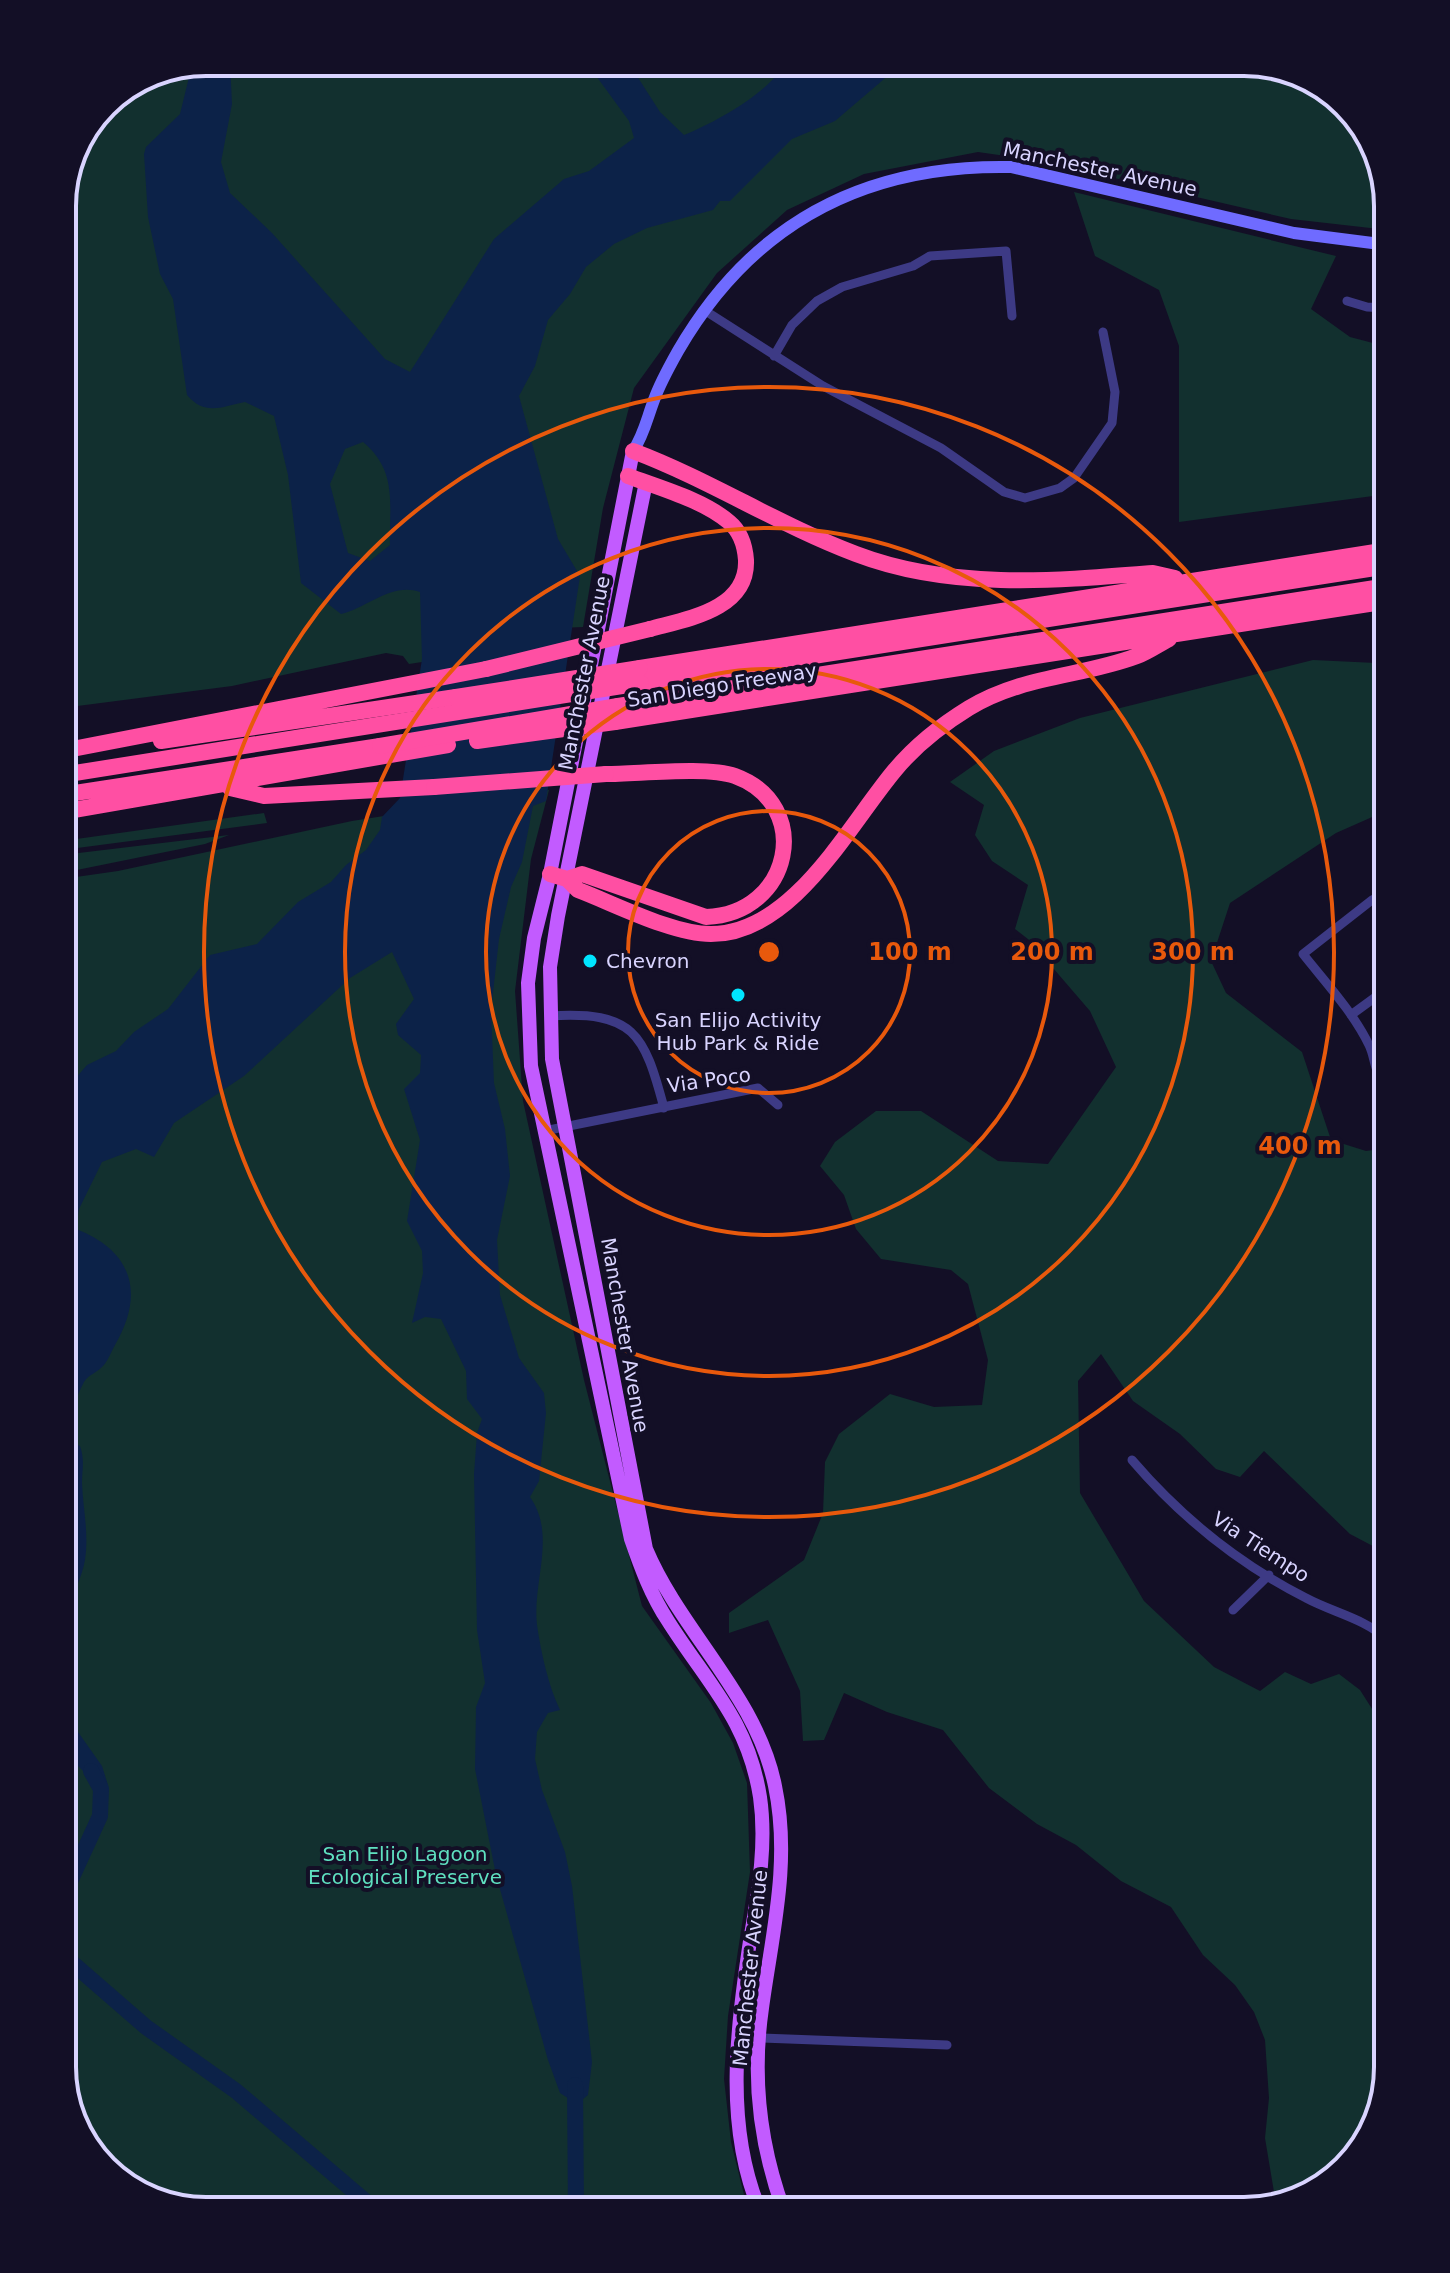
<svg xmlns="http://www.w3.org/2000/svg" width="1450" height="2273" viewBox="0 0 1450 2273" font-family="'DejaVu Sans',sans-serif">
<rect width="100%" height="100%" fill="#130f26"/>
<path fill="#12302f" d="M206 62H1254L1324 86 1373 142 1388 206V230L1291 219 1041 161 978 152 864 174 787 210 717 273 634 388 603 508 583 627 423 634 422 662 409 664 403 656 386 653 232 686 62 708V197L104 104 151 73Z
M1074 192 1336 256 1311 309 1350 337 1388 347V494L1179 522V346L1159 290 1095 256Z
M1388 659V810L1336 833 1230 903 1211 961 1226 993 1302 1052 1331 1140 1366 1151 1388 1148V1554L1350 1534 1264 1451 1240 1477 1216 1469 1180 1434 1133 1401 1101 1354 1078 1381 1080 1493 1144 1601 1214 1667 1260 1691 1285 1672 1311 1684 1339 1674 1360 1690 1388 1734V2068L1368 2139 1308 2196 1276 2204 1265 2138 1269 2098 1265 2040 1254 2012 1235 1985 1203 1955 1171 1907 1121 1881 1076 1845 1037 1824 989 1788 943 1730 887 1712 844 1693 824 1740 803 1741 800 1691 768 1620 729 1633V1613L804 1560 823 1513 825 1462 839 1434 890 1394 934 1407 982 1405 988 1360 968 1284 951 1270 881 1259 856 1229 844 1195 820 1166 835 1142 876 1111H921L998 1161 1048 1164 1116 1067 1090 1011 1053 968 1051 957 1015 929 1028 885 992 861 975 835 984 805 950 782 994 751 1080 718 1313 660 1376 663Z
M549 790 531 859 515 991 523 1101 584 1380 642 1606 711 1703 733 1743 747 1783 750 1872 728 2016 724 2079 731 2142 748 2211H197L126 2187 77 2131 62 2067V879L118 871 352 821Z
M264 813 267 823 62 850V841Z
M229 835 205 844 62 873V855Z"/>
<path fill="#0c2248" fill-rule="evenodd" d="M206 62H230L232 104 221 162 230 193 272 233 385 359 410 372 494 239 564 179 589 171 634 138 629 121 586 62H628L660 112 684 135C716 122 769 93 786 62H904L835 121 792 139 730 201H720L713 210 647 228 614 244 586 267 570 294 548 320 535 366 519 396 558 539 580 576 546 801 533 806 522 862 511 887 499 939 491 1011 494 1083 505 1129 510 1176 497 1240 500 1295 519 1358 544 1393 546 1413 539 1481 530 1497C557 1535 532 1582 537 1625 541 1652 548 1685 560 1710L548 1713 537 1732 535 1759 542 1790 565 1852 572 1886 592 2062 588 2095 577 2104 560 2093 548 2060 496 1875 475 1769 476 1707 485 1683 477 1630 474 1474 477 1433 482 1419 467 1399 466 1371 441 1319 425 1317 412 1323 423 1273 422 1251 407 1221 420 1140 404 1089 420 1073 421 1055 398 1035 396 1024 414 999 392 952 350 978 244 1076 174 1123 154 1157 136 1149 102 1162 79 1209 76 1229C133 1251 145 1294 115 1345 111 1352 108 1361 103 1366 97 1373 89 1374 84 1382 74 1401 69 1419 67 1440L80 1446C85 1461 82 1469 82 1483 83 1511 90 1537 84 1565 79 1585 68 1604 62 1624V1094L87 1065 116 1051 134 1032 168 1009 210 955 257 944 298 902 331 882 346 865 366 850 380 830 382 817 400 798 422 659 420 592C392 582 367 608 341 614L301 583 288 475 274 416 245 402C221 407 205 416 187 395L173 299 160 274 148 217 144 154 146 147 180 114 192 65ZM363 442C398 471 389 505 390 545L370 561 348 553 330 484 345 449Z
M62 1702 66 1715 102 1766 108 1785 101 1789 62 1750Z"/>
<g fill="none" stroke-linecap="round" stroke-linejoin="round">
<path stroke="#0c2248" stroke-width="16" d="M62 1899 100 1816 101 1789 91 1771
M62 1954 146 2027 236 2091 377 2211
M575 2085 576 2211"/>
<path stroke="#3d3a85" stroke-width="9" d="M1347 301 1367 307 1388 308
M704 310 823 386 941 448 1004 492 1025 498 1060 488 1074 478 1112 423 1115 392 1103 332
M774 356 792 325 817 301 842 287 913 266 930 256 1006 251 1012 316
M1351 1015 1388 988
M550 1016C634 1011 644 1033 664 1108
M1388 1082C1373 1075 1376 1059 1369 1045 1353 1012 1326 983 1303 954L1372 900 1388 892
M544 1131 758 1088 778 1105
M1132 1460C1180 1516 1239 1564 1306 1598 1334 1613 1364 1618 1388 1640
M1233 1610 1269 1575
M738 2037 947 2045"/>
<path stroke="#6f6bff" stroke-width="12" d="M633 451C644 435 647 418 654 400 660 383 669 367 678 351 752 223 865 164 1011 167L1294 233 1388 245"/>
<path stroke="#c25bff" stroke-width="14" d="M633 451 550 874 534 938 528 983 531 1066 631 1539C641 1568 651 1595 668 1621 707 1683 748 1720 760 1797 767 1845 758 1893 750 1941 737 2029 724 2126 760 2211
M646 482 558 916 550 967 552 1059 646 1549C681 1632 757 1696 775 1786 791 1862 772 1934 762 2008 752 2077 760 2146 784 2211"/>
<path stroke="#ff4fa3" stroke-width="16" d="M633 451C710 480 779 525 856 554 950 590 1054 581 1153 573L1175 578
M628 476C660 488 703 500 729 522 740 531 745 546 746 560 748 610 686 619 650 629
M640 668 1388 550
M641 683 1388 566
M618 706 1388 586
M615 722 1388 601
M161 741 456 697
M62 751 486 669
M230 788 264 796 434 787
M62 795 380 746
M62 812 448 745
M550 874 567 879 578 890C615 904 672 934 711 934 793 934 848 826 895 770 915 746 943 724 969 708 1024 675 1081 677 1137 656 1148 652 1159 644 1169 639
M567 879 582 874 706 917C792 914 814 805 735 776 707 766 639 774 606 774"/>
<path stroke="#ff4fa3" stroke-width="16" d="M486 669 650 629
M456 697 640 668
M477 741 615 722
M380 746 618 706
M62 775 641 683
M434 787 606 774"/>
</g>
<g fill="none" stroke="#e8590c" stroke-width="4">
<circle cx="769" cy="952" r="141"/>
<circle cx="769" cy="952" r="283"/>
<circle cx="769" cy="952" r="424"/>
<circle cx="769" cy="952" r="565"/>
</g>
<g fill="#00e5ff" stroke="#130f26" stroke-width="3">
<circle cx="590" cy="961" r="8"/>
<circle cx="738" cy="995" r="8"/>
</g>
<g text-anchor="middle" stroke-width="8" stroke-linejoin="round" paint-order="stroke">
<g font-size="20" fill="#d9d4ff" stroke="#130f26">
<text transform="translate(1100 169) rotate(12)" y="7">Manchester Avenue</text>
<text transform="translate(584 673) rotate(-79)" y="7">Manchester Avenue</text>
<text transform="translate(722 685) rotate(-9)" y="7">San Diego Freeway</text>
<text transform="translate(709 1080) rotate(-8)" y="7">Via Poco</text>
<text transform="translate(625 1335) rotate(80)" y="7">Manchester Avenue</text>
<text transform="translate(1261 1547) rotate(33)" y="7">Via Tiempo</text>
<text transform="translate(750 1968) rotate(-84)" y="7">Manchester Avenue</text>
</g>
<g font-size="20" fill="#d9d4ff" stroke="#130f26" text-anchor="start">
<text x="606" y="968">Chevron</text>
<text x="738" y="1027" text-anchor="middle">San Elijo Activity<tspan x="738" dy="23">Hub Park &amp; Ride</tspan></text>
</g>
<g font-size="20" fill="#5fe0c0" stroke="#130f26">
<text x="405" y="1861">San Elijo Lagoon<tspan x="405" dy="23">Ecological Preserve</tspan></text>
</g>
</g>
<path d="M0 0H1450V2273H0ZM206 76H1244A130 130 0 0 1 1374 206V2067A130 130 0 0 1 1244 2197H206A130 130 0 0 1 76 2067V206A130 130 0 0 1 206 76Z" fill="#130f26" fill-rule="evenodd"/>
<path fill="none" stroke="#d9d4ff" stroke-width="4" d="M206 76H1244A130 130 0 0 1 1374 206V2067A130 130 0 0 1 1244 2197H206A130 130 0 0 1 76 2067V206A130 130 0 0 1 206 76Z"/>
<circle cx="769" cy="952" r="12" fill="#e8590c" stroke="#130f26" stroke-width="4"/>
<g font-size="24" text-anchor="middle" font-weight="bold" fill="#e8590c" stroke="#130f26" stroke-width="8" stroke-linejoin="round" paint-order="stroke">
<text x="910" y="960">100 m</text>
<text x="1052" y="960">200 m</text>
<text x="1193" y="960">300 m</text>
<text x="1300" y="1154">400 m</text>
</g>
</svg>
